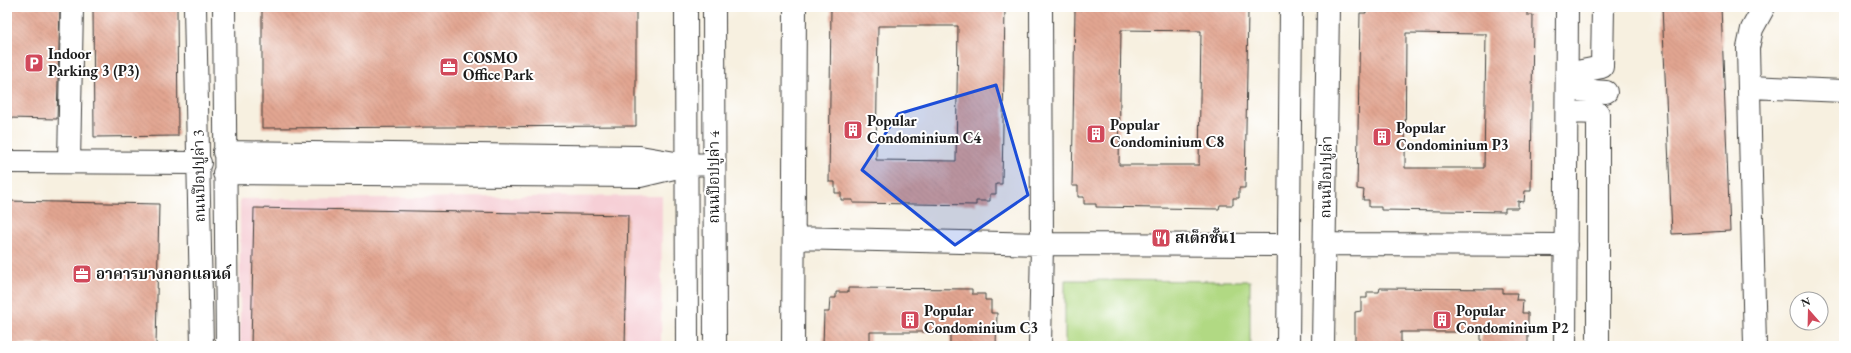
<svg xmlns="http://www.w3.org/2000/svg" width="1851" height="353" viewBox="0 0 1851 353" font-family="'EB Garamond','Noto Serif Thai',serif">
<defs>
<pattern id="building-back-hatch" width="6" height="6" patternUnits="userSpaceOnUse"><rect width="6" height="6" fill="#e2a591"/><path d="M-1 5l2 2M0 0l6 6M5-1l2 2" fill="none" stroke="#c18d7c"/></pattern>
</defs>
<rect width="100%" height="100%" fill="#fff"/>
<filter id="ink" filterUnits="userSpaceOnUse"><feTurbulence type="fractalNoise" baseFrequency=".025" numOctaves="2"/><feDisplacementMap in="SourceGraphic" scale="8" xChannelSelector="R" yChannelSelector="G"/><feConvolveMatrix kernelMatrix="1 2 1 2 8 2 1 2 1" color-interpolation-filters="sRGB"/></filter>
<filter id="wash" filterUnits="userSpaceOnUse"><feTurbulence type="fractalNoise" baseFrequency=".012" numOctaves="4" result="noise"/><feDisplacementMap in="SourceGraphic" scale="16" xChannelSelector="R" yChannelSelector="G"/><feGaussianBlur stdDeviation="0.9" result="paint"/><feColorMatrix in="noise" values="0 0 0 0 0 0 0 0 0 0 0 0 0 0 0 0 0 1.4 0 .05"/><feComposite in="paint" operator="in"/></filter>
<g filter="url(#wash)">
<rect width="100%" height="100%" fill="#f7f0e0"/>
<path fill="#f6cfd6" d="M662 196 661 346H240V199Z"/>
<path fill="#b1d983" stroke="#667a50" d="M1065 280 1250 281V346H1065Z"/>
<g id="blocks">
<path fill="url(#building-back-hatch)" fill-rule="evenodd" d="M7 7H60L57 119 7 118Z
M93 7H177L178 136 94 137Z
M262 7H636V126L262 128Z
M831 7 1005 8 1002 184H996V194H990V201H976V205L853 203V200H841V193H835V182H829ZM878 26H958L956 161 876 160Z
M1081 7H1242V11H1248L1245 188H1239V198H1233V205H1220L1219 209 1096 207V204H1084V197H1078V186H1072L1075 10H1081ZM1121 30 1201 31 1199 165H1119Z
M1366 7H1527V15H1533L1531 191H1525L1524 202 1518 201V208H1505V212L1381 210V207H1369V200H1363L1364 190 1357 189 1360 13H1366ZM1406 33 1486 34 1484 168H1405Z
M1662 7H1721L1730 231 1672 234Z
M7 201 159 204 156 346 7 344Z
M254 208 628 215 625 346H251Z
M848 288 972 289V294H985V300H991V313H997L996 346H950V332H870V346H823L824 312H829L830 298H836V292H848Z
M1380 288 1503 289V293H1517L1516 300H1523L1522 313H1528V346H1481V332H1401V346H1355V312L1361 311V298H1367V292H1379Z"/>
</g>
</g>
<g filter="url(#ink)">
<use href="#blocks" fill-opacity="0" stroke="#3d3c39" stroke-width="1"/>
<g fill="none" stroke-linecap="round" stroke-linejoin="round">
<defs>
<path id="minor" d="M195 7 202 346
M224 7 227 346
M686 7 687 346
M714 7 715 346
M1567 74 1602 67 1603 7
M1749 87 1844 91
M1567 89 1606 92
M1567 112 1598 113V346
M224 152 640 157 687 165 714 164
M7 162 200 163
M69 162 72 7
M224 173 640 176 678 167
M794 238 1042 244 1289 245
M1325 244 1566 245
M793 346 795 7
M1040 346 1042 244 1041 7
M1288 346 1291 7
M1323 346 1328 7
M1565 346 1567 7
M1755 346 1748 48 1752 29 1764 7"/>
</defs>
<use href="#minor" stroke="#3d3c39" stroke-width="24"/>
<use href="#minor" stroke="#fff" stroke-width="22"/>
</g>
</g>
<path fill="#1d4ed8" fill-opacity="0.2" stroke="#1d4ed8" stroke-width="3" stroke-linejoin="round" d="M996 85 1028 195 955 245 862 170 898 114Z"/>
<defs>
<symbol id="parking-square" viewBox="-11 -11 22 22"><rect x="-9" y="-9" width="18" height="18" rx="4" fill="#d1495b" stroke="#fff"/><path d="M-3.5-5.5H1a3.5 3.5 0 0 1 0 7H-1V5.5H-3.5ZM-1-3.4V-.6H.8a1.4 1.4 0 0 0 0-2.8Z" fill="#fff"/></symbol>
<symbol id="office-square" viewBox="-11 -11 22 22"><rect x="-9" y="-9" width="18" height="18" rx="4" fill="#d1495b" stroke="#fff"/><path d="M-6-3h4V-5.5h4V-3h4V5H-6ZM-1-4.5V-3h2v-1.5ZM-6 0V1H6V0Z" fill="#fff"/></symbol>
<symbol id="building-square" viewBox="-11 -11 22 22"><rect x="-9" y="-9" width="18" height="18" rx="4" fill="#d1495b" stroke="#fff"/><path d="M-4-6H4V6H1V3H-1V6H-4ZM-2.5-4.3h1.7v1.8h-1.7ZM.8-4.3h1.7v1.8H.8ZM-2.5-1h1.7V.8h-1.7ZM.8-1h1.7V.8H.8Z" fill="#fff"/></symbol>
<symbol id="restaurant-square" viewBox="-11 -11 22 22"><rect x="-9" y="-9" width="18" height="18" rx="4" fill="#d1495b" stroke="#fff"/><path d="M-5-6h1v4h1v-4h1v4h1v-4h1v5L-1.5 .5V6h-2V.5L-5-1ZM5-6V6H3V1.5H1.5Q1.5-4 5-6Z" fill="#fff"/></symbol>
</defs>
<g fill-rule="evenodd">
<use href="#parking-square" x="23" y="52" width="22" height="22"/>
<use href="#office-square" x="438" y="56" width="22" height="22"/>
<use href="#building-square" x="842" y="119" width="22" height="22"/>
<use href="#building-square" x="1085" y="123" width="22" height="22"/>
<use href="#building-square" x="1371" y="126" width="22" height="22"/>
<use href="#restaurant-square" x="1150" y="227" width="22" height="22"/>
<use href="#office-square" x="71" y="263" width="22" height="22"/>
<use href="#building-square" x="899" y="309" width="22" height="22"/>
<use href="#building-square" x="1431" y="309" width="22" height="22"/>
</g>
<g text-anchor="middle" stroke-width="4" stroke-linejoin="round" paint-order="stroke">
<g font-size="15" font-weight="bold" fill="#1c1c1c" stroke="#fff" text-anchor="start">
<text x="48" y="59">Indoor<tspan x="48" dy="17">Parking 3 (P3)</tspan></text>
<text x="463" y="63">COSMO<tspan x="463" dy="17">Office Park</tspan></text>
<text x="867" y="126">Popular<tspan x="867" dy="17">Condominium C4</tspan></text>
<text x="1110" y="130">Popular<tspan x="1110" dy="17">Condominium C8</tspan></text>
<text x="1396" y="133">Popular<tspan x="1396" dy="17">Condominium P3</tspan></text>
<text x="1175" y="243">สเต็กชั้น1</text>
<text x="96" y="279">อาคารบางกอกแลนด์</text>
<text x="924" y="316">Popular<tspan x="924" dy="17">Condominium C3</tspan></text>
<text x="1456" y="316">Popular<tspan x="1456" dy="17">Condominium P2</tspan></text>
</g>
<g font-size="15" fill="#1c1c1c" stroke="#fff">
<text transform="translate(199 176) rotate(-91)" y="5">ถนนป๊อปปูล่า 3</text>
<text transform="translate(714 177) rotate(-90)" y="5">ถนนป๊อปปูล่า 4</text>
<text transform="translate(1326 177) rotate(-89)" y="5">ถนนป๊อปปูล่า</text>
</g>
</g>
<rect width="1851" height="353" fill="none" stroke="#fff" stroke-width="24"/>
<g transform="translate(1809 311) rotate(340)"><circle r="19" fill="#ffffff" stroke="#a4a4a4"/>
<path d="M0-3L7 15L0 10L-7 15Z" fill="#d1495b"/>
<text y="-6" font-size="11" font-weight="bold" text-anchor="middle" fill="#1c1c1c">N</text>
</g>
</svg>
